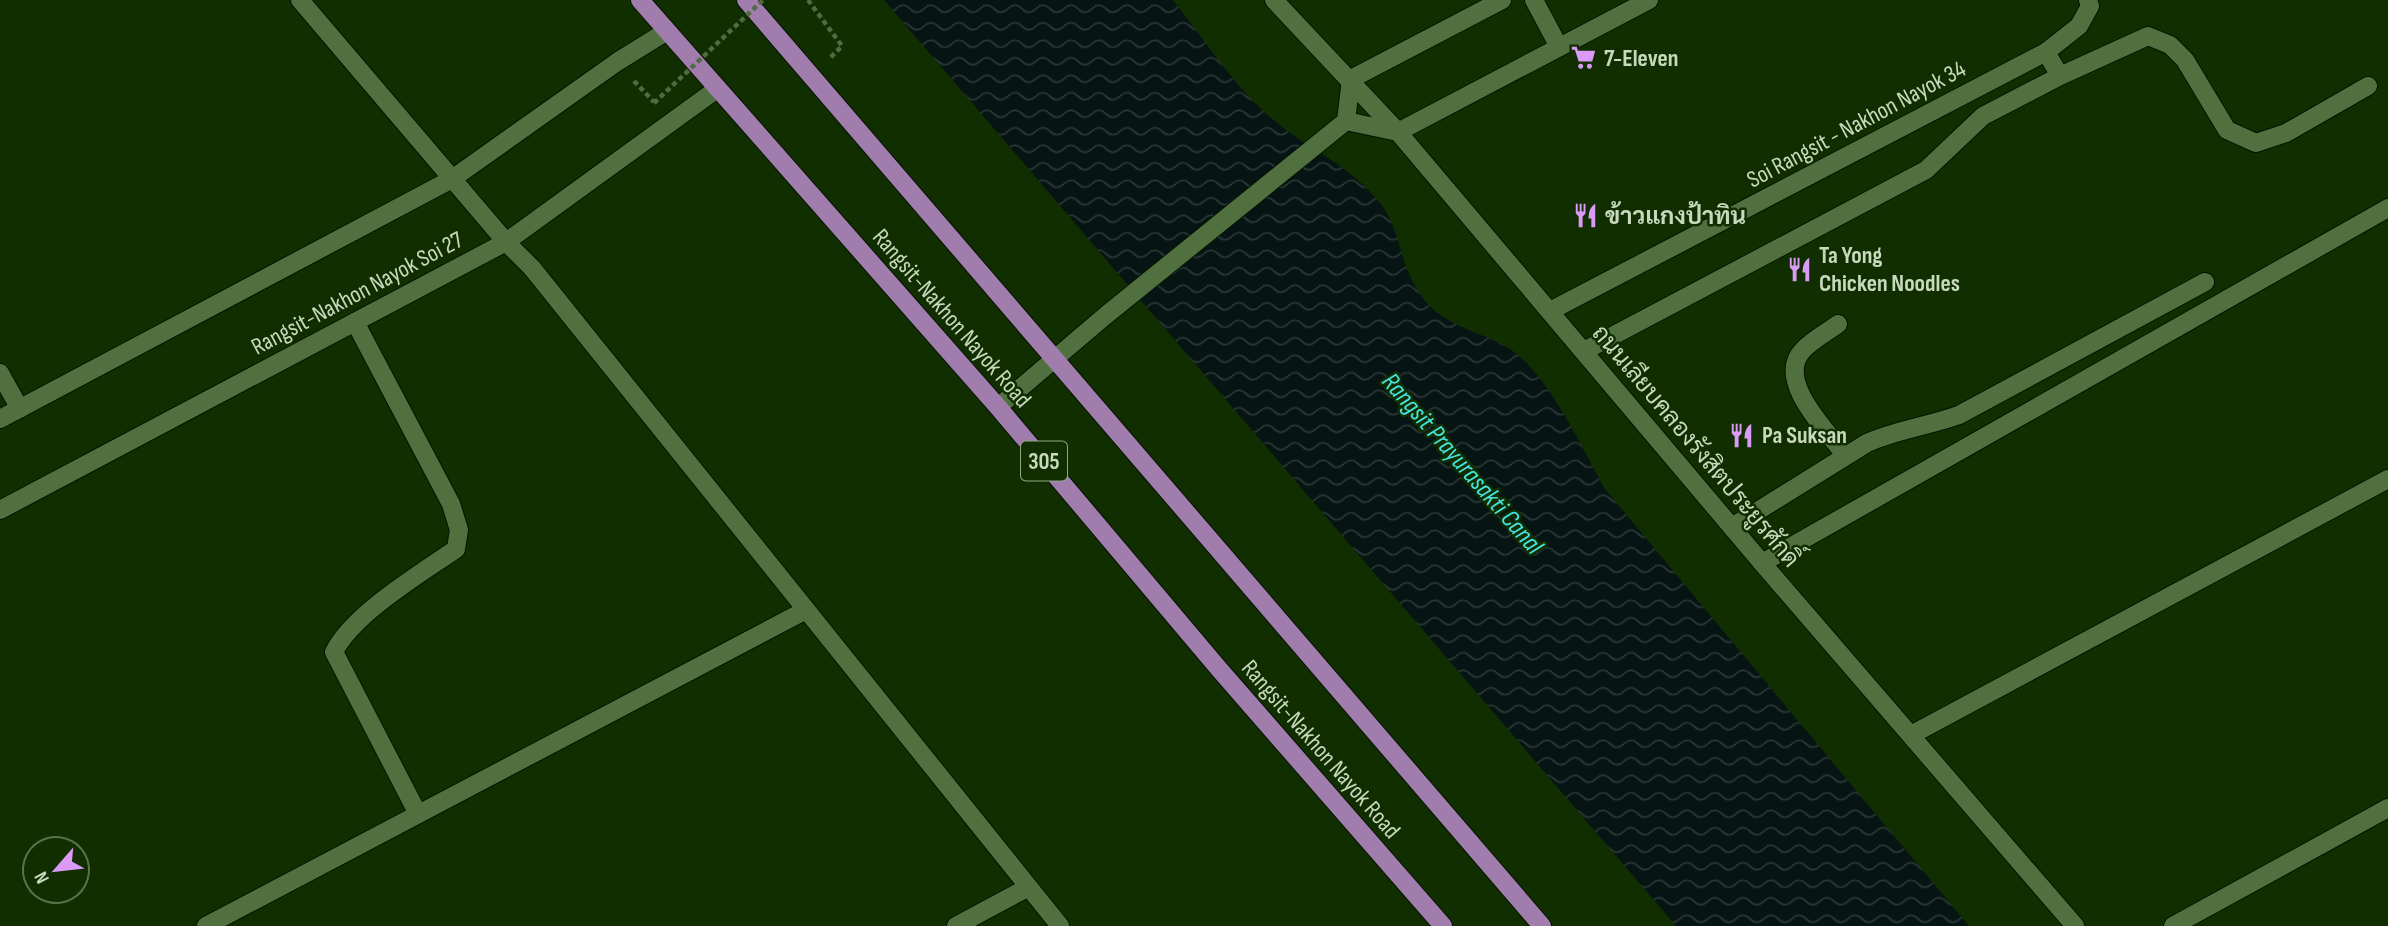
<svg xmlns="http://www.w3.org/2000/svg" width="2388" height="926" viewBox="0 0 2388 926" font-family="'Sofia Sans Condensed',Sarabun,sans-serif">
<defs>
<pattern id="water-waves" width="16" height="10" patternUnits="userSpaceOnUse" patternTransform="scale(1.75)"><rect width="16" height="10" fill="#061414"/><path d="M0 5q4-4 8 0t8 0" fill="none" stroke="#293634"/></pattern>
</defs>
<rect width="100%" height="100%" fill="#112e00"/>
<path fill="url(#water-waves)" d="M884 0H1173C1204 39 1237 91 1276 122 1313 152 1348 164 1380 203 1404 233 1398 275 1431 307 1454 329 1484 333 1510 349 1549 375 1582 448 1605 489L1969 926H1676Z"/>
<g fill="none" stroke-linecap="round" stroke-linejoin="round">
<defs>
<path id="lane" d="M2046 52 2060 76 2148 36 2170 45 2185 60 2227 130 2256 143 2286 133 2368 86
M355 322 451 504 459 530 456 549C420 574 353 614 334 652L418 814
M1584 351 1926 170 1983 116 2060 76"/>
<path id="street" d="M300 0 506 242 532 268 1060 926
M1534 0 1559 47
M1346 121 1398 132 1649 0
M1550 311 2046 52 2079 26 2090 6 2088 0
M1838 324C1827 332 1812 340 1803 350 1774 380 1828 432 1846 456
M0 373 20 409
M998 407 1105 316 1346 121 1351 79 1502 0
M0 419 452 179 617 62 667 31
M0 510 506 242 717 89
M1732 527 1867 443C1896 430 1928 426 1959 415L2205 282
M1762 563 2388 208
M1911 735 2388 479
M206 926 806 610
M956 926 1027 888
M2173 926 2388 808"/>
<path id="secondary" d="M1274 0 1398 132 1762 563 2075 926"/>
<path id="primary" d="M640 0 998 407 1219 669 1443 926
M746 0 1542 926"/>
</defs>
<use href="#lane" stroke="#051300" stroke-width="20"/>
<use href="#street" stroke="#051300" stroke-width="20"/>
<use href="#secondary" stroke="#051300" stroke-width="20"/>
<use href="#primary" stroke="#051300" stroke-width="20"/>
<path stroke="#516a43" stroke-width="4.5" stroke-dasharray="5 3.5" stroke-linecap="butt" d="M808 0 842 46 830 58
M634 81 654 102"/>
<use href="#lane" stroke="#50713f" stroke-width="18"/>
<use href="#street" stroke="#50713f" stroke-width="18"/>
<use href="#secondary" stroke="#50713f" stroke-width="18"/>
<use href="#primary" stroke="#a07dad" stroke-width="18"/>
<path stroke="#516a43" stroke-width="4.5" stroke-dasharray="5 3.5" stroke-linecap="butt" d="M654 103 763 0"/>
</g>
<defs>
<symbol id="supermarket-bare" viewBox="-9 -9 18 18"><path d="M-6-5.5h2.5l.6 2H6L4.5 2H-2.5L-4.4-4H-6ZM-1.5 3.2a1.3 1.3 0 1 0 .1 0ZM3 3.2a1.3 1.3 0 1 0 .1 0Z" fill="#da9af6" stroke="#112e00" stroke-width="2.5" paint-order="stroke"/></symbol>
<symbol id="restaurant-bare" viewBox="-9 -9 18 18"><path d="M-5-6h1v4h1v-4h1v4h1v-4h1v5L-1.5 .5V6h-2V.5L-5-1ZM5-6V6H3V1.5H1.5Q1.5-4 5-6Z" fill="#da9af6" stroke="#112e00" stroke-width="2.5" paint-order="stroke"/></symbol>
</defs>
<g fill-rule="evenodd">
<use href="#supermarket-bare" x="1566" y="40" width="35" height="35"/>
<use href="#restaurant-bare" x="1568" y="198" width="35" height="35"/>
<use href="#restaurant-bare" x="1782" y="252" width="35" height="35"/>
<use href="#restaurant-bare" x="1724" y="418" width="35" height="35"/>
</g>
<g text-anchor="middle" stroke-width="5" stroke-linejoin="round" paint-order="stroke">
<rect fill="#112e00" stroke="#90a684" stroke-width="2" x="1021" y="441.5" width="46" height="39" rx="5"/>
<g font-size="23" font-weight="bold" fill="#c6d9bd">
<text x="1044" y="469">305</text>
</g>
<g font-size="24" font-weight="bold" fill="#c6d9bd" stroke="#112e00" text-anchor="start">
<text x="1604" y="66">7-Eleven</text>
<text x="1605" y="224">ข้าวแกงป้าทิน</text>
<text x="1819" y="263">Ta Yong<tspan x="1819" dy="28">Chicken Noodles</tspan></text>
<text x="1762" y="443">Pa Suksan</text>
</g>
<g font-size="24" fill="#c6d9bd" stroke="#112e00">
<text transform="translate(1856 124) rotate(-28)" y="8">Soi Rangsit - Nakhon Nayok 34</text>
<text transform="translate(357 293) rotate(-28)" y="8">Rangsit-Nakhon Nayok Soi 27</text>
<text transform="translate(952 318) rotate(49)" y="8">Rangsit-Nakhon Nayok Road</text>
<text transform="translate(1696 446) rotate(50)" y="8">ถนนเลียบคลองรังสิตประยูรศักดิ์</text>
<text transform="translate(1321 749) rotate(49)" y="8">Rangsit-Nakhon Nayok Road</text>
</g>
<g font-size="26" font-style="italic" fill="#46e1e1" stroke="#112e00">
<text transform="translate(1463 463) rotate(49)" y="9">Rangsit Prayurasakti Canal</text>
</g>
</g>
<g transform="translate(56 870) rotate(242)"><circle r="33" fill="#112e00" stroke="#59724c" stroke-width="2"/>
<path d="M0-5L12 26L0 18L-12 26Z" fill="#da9af6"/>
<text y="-10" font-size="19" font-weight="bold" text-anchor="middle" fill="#c6d9bd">N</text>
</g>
</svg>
